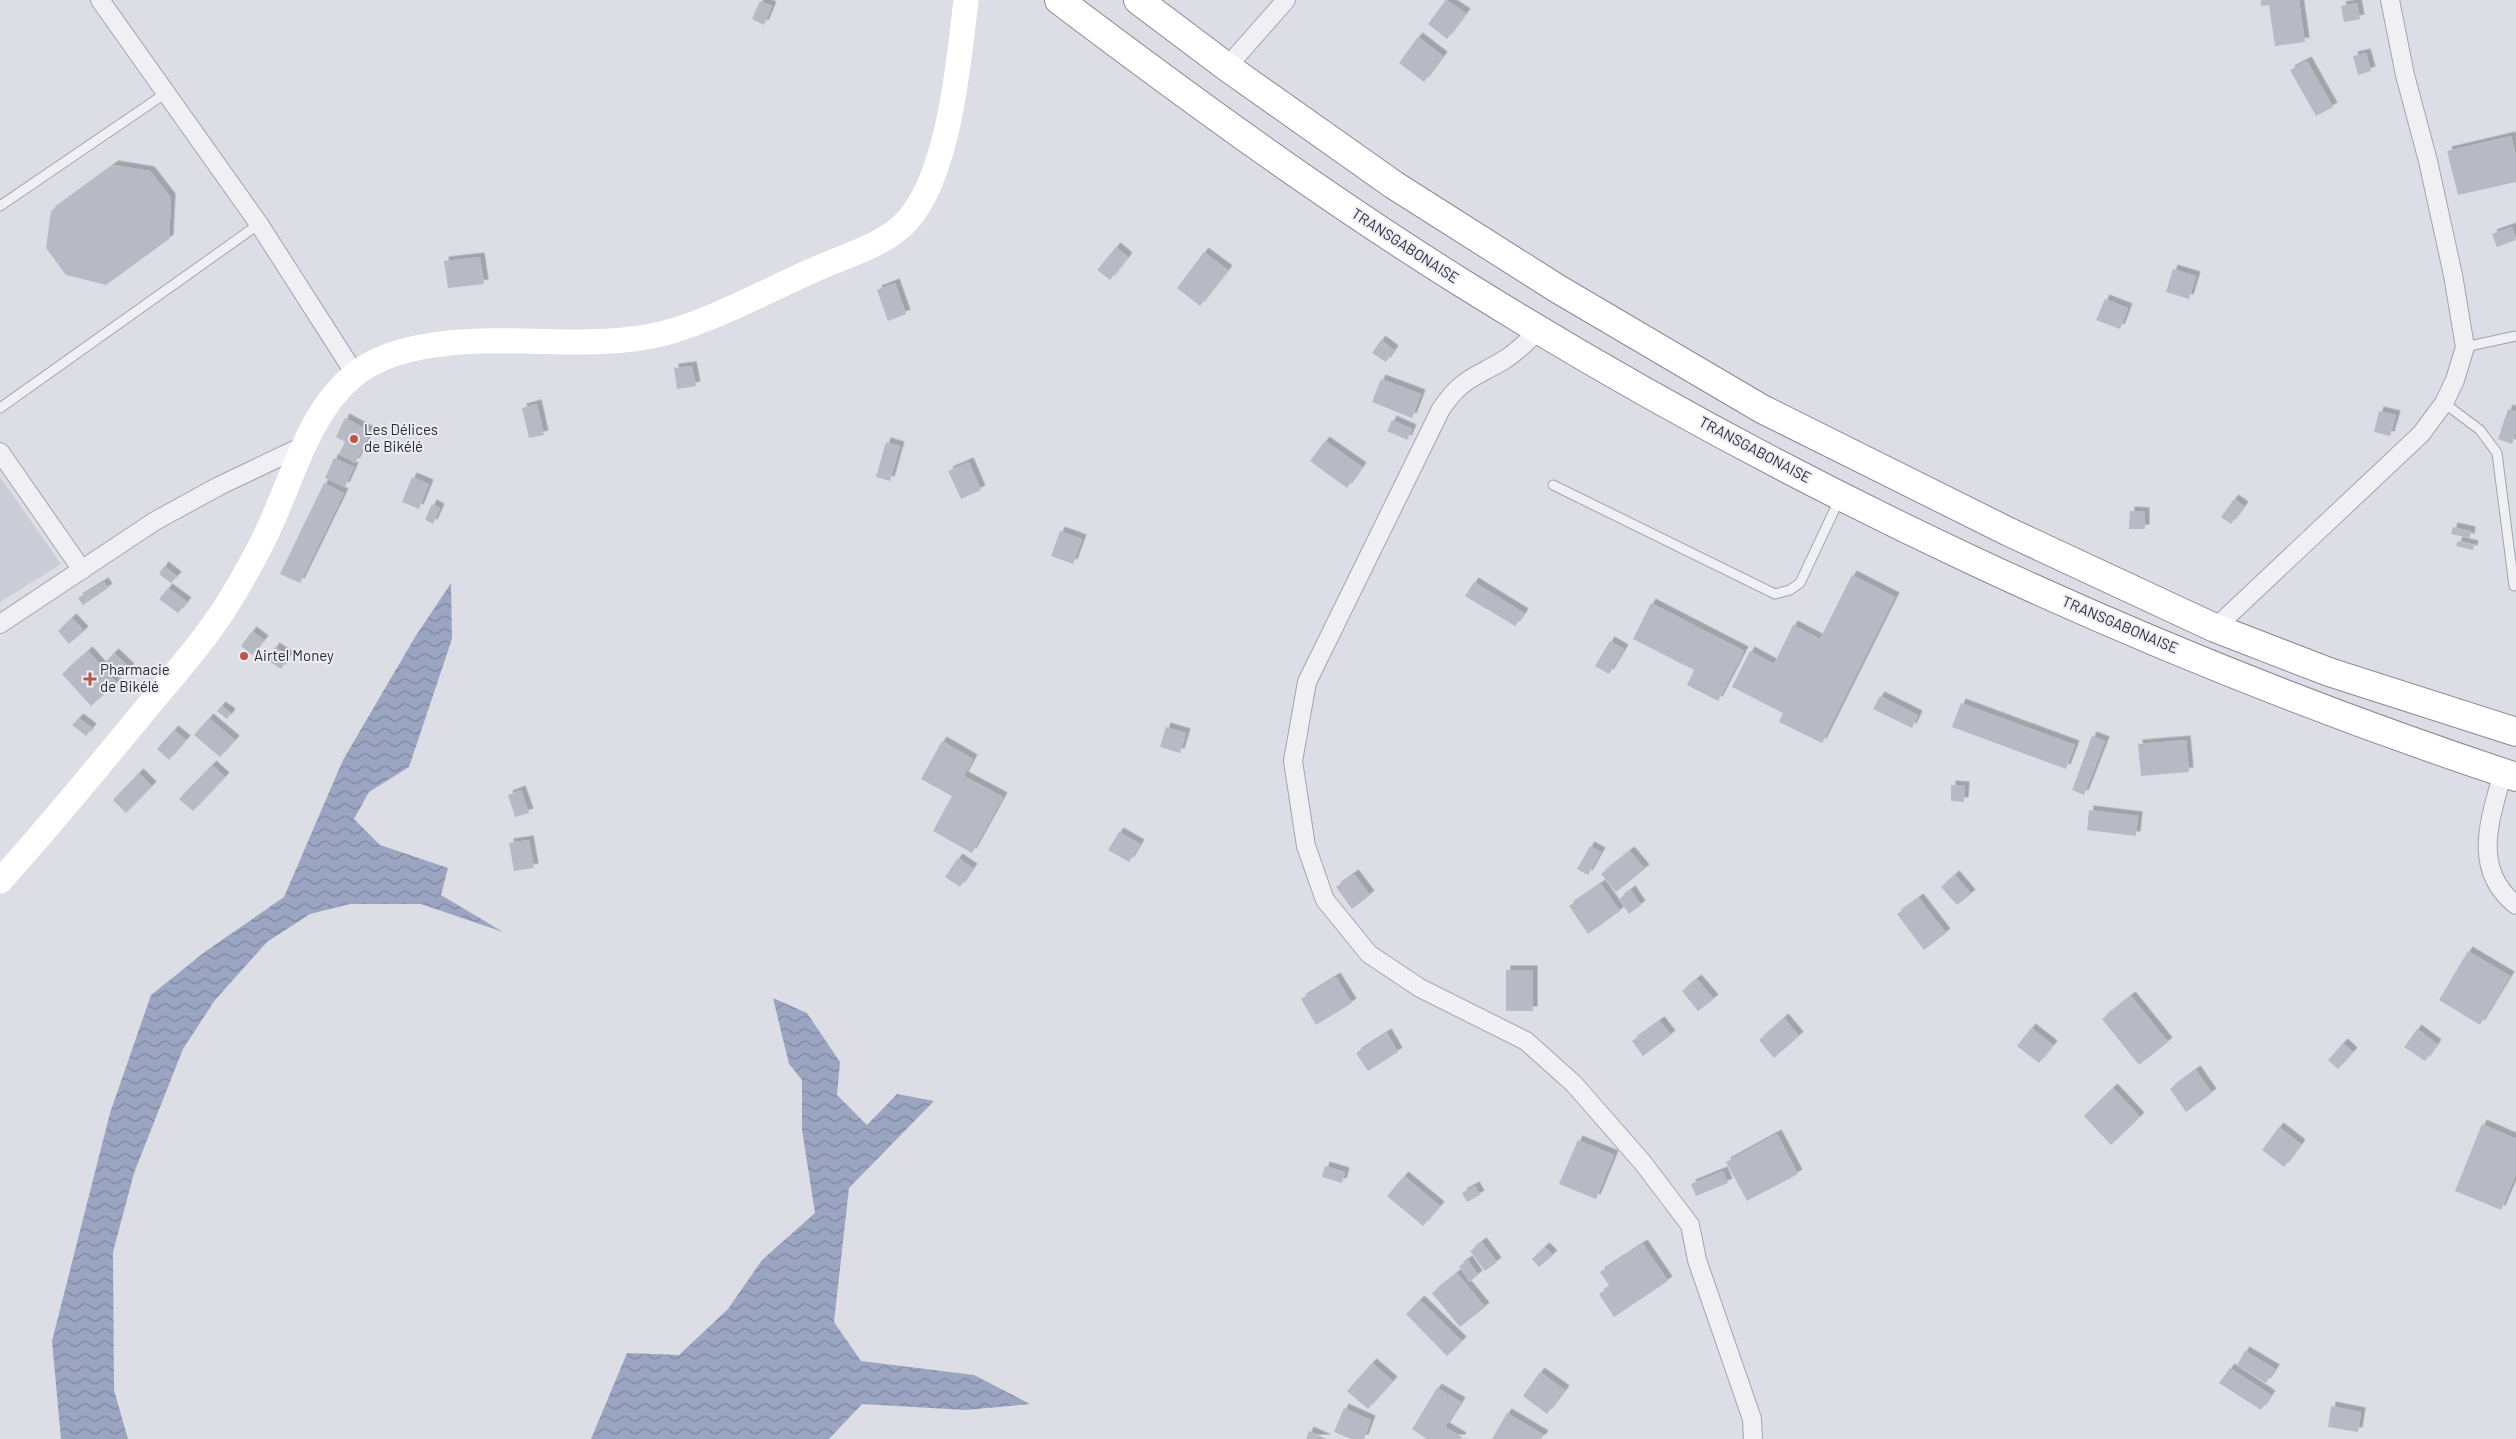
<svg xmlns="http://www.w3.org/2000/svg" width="2516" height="1439" viewBox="0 0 2516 1439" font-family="Barlow,sans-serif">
<defs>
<pattern id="water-waves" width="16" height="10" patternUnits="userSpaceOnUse" patternTransform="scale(1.25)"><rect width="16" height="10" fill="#9ba5c2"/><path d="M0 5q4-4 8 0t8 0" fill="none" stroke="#7e879f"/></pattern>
<filter id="shadow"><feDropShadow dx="4.5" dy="-4.5" stdDeviation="0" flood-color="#0004"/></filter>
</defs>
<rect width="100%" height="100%" fill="#dddee5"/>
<path fill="#cbcdd6" d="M0 477 61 564 0 602Z"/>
<path fill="url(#water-waves)" d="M451 583 452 639 409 767 369 792 354 819 380 845 448 868 441 895 503 932 421 904H350L310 914 267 942 215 1000 183 1049 134 1173 113 1252 114 1390 128 1439H61L52 1341 110 1113 151 995 206 951 284 897 343 760 415 637Z
M773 998 807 1013 840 1062 837 1095 867 1125 897 1094 934 1101 849 1188 834 1322 861 1361 974 1375 1030 1404 966 1410 862 1404 829 1439H591L627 1353 679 1355 728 1309 762 1260 815 1213 802 1130V1080L789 1064Z"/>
<path fill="#b7b9c4" filter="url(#shadow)" d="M1446 0 1466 13 1447 39 1428 24Z
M2261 0H2299L2305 42 2275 46 2269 5 2261 6Z
M760 1 772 6 764 25 752 19Z
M2357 3 2360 19 2344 22 2341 6Z
M1418 37 1443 56 1424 82 1399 63Z
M2366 53 2371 71 2358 75 2353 56Z
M2307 61 2333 107 2316 116 2290 70Z
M2511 136 2516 156V182L2458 195 2447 151Z
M114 165 150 171 171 198 169 239 106 285 66 275 46 248 51 211Z
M2512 227 2516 240 2497 247 2492 234Z
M1116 247 1128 257 1110 280 1097 270Z
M1204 252 1228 270 1200 306 1177 288Z
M480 257 484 284 448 288 444 261Z
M2173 269 2196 276 2189 299 2166 292Z
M895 283 906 314 888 321 877 290Z
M2105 299 2128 308 2120 329 2096 320Z
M1381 340 1394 350 1386 362 1372 353Z
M692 366 696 386 677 389 674 368Z
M1381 379 1421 394 1412 418 1372 402Z
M537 404 544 435 529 438 522 408Z
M2508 409 2516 412V431L2512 444 2498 439Z
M2379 411 2396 415 2390 436 2374 432Z
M345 418 371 432 355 463 339 454 345 442 336 437Z
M1392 420 1412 429 1407 440 1387 431Z
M1325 441 1362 467 1347 488 1310 461Z
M886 442 900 446 890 481 876 477Z
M334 458 354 467 345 487 325 478Z
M969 462 981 490 961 499 948 471Z
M412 477 429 484 419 509 402 502Z
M324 483 344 493 300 583 280 574Z
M2234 499 2244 506 2231 524 2221 517Z
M432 504 440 508 433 524 425 520Z
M2130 511 2145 512V529H2129Z
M2453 527 2471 531 2470 538 2451 534Z
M1060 531 1082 539 1073 564 1051 556Z
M2458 541 2474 545 2473 550 2456 546Z
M164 566 177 576 171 583 159 574Z
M1852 575 1895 597 1822 743 1779 722 1783 713 1732 687 1750 651 1774 664 1793 625 1820 639Z
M104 582 108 588 83 605 78 598Z
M1474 582 1524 613 1515 626 1465 596Z
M168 588 187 602 178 613 159 599Z
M1651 603 1744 651 1718 701 1687 685 1694 670 1633 639Z
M72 618 84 631 69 644 58 631Z
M252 631 264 640 252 655 241 646Z
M1610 641 1624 649 1609 674 1595 666Z
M275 647 289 656 281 669 267 660Z
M88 651 117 683 91 706 62 674Z
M114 653 130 668 120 679 104 664Z
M1880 696 1918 715 1912 728 1873 709Z
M1961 703 2075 745 2066 769 1952 727Z
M221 706 231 713 227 719 217 711Z
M79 718 92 728 86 736 72 725Z
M209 718 235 740 220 757 194 735Z
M1166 727 1186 733 1180 753 1160 747Z
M174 730 186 740 169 760 157 749Z
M2092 736 2105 741 2084 795 2072 790Z
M2186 740 2189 772 2141 776 2138 744Z
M942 741 973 759 964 776 1003 797 972 853 933 831 952 796 921 779Z
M212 765 225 777 193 811 179 799Z
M139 773 152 786 126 813 113 800Z
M1951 785 1965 786 1964 802 1951 801Z
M521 790 529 813 515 817 508 795Z
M2089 810 2138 816 2136 836 2087 830Z
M1119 832 1140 844 1129 862 1108 850Z
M529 840 534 868 514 871 509 843Z
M1590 846 1601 852 1588 875 1577 869Z
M1630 851 1645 869 1616 892 1601 874Z
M958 858 973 868 960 887 945 877Z
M1354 874 1370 895 1352 909 1336 887Z
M1955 875 1971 894 1957 905 1941 887Z
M1601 884 1620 911 1588 934 1569 906Z
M1631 890 1641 905 1629 914 1619 899Z
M1919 898 1946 933 1924 950 1897 914Z
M2468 951 2510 976 2480 1025 2439 1000Z
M1506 970H1533V1011H1506Z
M1336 977 1352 1003 1316 1025 1301 999Z
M1697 979 1714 999 1698 1011 1682 991Z
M2131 996 2168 1042 2139 1065 2102 1019Z
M1784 1018 1799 1036 1774 1058 1759 1040Z
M1660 1021 1671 1035 1643 1056 1632 1041Z
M2031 1028 2053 1045 2039 1063 2017 1046Z
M2417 1029 2437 1044 2425 1061 2404 1047Z
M1387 1033 1398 1052 1368 1071 1356 1053Z
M2343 1043 2353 1052 2338 1069 2328 1060Z
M2196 1070 2212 1093 2186 1112 2170 1089Z
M2113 1088 2140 1117 2111 1145 2084 1116Z
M2482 1124 2516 1139V1174L2501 1210 2455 1191Z
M2279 1127 2301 1144 2284 1167 2262 1150Z
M1777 1134 1798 1174 1747 1201 1726 1162Z
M1578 1140 1614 1155 1596 1199 1559 1184Z
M1325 1166 1345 1172 1342 1183 1322 1177Z
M1723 1171 1728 1183 1696 1196 1691 1184Z
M1404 1176 1440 1206 1423 1226 1387 1196Z
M1475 1186 1480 1195 1467 1202 1462 1193Z
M1482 1242 1497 1262 1485 1271 1470 1251Z
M1643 1244 1668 1281 1614 1317 1599 1294 1610 1287 1600 1272Z
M1545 1247 1553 1255 1539 1267 1532 1259Z
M1468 1260 1478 1275 1469 1282 1459 1266Z
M1457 1273 1485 1307 1460 1327 1432 1293Z
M1420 1300 1462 1341 1447 1356 1406 1314Z
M2245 1351 2275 1369 2266 1383 2237 1365Z
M1372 1363 1393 1381 1368 1409 1347 1391Z
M2230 1368 2271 1395 2261 1410 2219 1383Z
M1540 1372 1565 1390 1547 1414 1523 1396Z
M1437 1388 1461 1402 1445 1427 1462 1437 1461 1439H1427L1412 1429Z
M2331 1406 2361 1412 2358 1432 2328 1427Z
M1344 1408 1371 1420 1364 1439H1351L1334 1432Z
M1507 1413 1544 1435 1541 1439H1492Z
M1309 1431 1327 1439H1306Z"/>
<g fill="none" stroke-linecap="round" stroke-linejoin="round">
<defs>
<path id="lane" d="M0 206 166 93
M2465 347 2516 336
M2444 403 2480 430 2497 453 2514 586
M0 408 259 224
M1553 485 1775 594 1790 590 1800 583 1840 498"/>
<path id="street" d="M100 0 259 224 355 374
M1227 67 1286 0
M1539 330C1528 341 1517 352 1504 360 1474 378 1462 378 1441 409L1307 682 1293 761 1306 846 1325 900 1369 954 1420 988 1526 1041 1574 1084 1643 1163 1690 1225 1697 1260 1752 1419 1753 1439
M0 452 82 570
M0 624 155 521 219 486 305 445
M2215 628 2421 434 2444 403 2455 380 2465 347 2453 275 2428 161 2405 75 2390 0
M2503 772C2490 820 2471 869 2516 905"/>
<path id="highway" d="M1059 0C1190 99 1323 196 1462 283 1790 488 2148 655 2516 777
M1138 0 1227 67 1394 185 1558 289 1762 409 2009 532 2215 628 2329 672 2516 732"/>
</defs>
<use href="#lane" stroke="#a3a4ae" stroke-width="11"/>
<use href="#street" stroke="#a3a4ae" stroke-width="20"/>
<use href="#highway" stroke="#86899a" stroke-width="30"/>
<use href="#lane" stroke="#efeff4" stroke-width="9"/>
<use href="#street" stroke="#efeff4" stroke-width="18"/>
<path stroke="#fff" stroke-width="25" d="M0 881C50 826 97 768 145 710 172 677 202 644 225 608 243 579 260 550 273 519 295 470 311 410 354 375 408 331 513 342 579 342 609 342 642 340 672 331 722 316 770 289 818 268 847 255 885 245 907 221 949 175 959 61 966 0"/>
<use href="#highway" stroke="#fff" stroke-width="28"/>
</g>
<g fill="#bf544c" stroke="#ecedf3" stroke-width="2">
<circle cx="354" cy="439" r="5"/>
<circle cx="244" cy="656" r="5"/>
<path d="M87.5 671.5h5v5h5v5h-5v5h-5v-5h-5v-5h5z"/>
</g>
<g text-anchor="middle" stroke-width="4" stroke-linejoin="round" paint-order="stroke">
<g font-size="15" fill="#282a3a" stroke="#ecedf3">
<text transform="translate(1405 246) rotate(33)" y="5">TRANSGABONAISE</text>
<text transform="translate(1755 450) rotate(28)" y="5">TRANSGABONAISE</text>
<text transform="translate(2120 625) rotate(23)" y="5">TRANSGABONAISE</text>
</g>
<g font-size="15" fill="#282a3a" stroke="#ecedf3" text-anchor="start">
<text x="364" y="435">Les Délices<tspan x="364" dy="17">de Bikélé</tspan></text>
<text x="254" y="661">Airtel Money</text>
<text x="100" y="675">Pharmacie<tspan x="100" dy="17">de Bikélé</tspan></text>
</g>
</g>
</svg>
